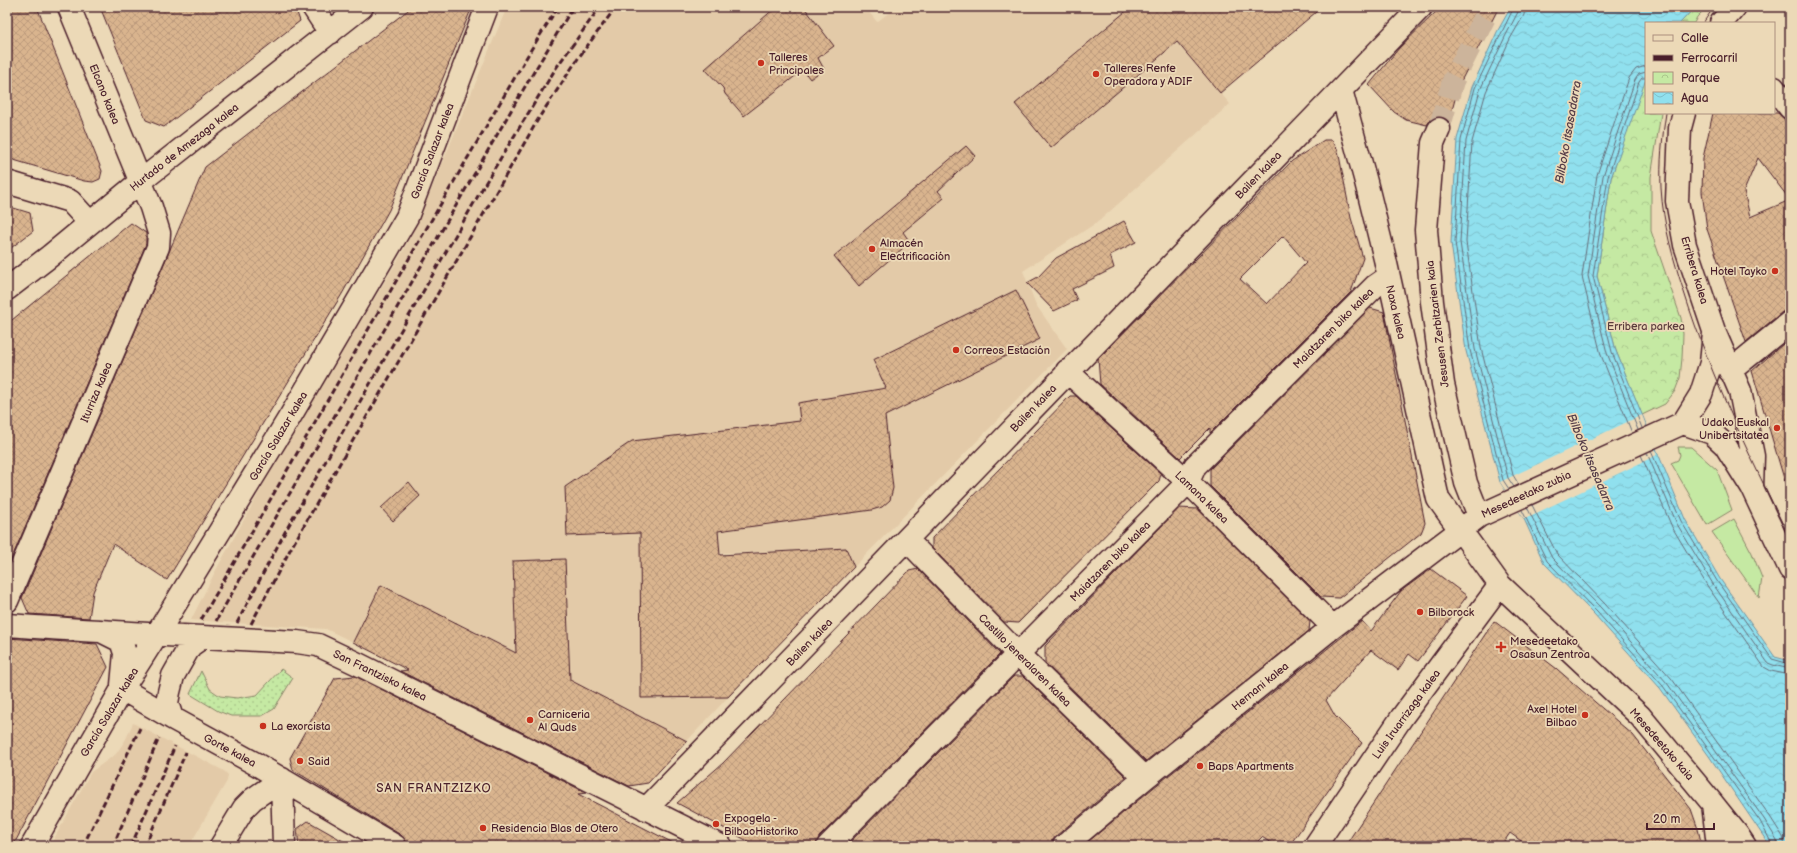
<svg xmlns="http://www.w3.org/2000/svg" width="1797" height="853" viewBox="0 0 1797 853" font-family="'Balsamiq Sans',sans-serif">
<defs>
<pattern id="grass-dots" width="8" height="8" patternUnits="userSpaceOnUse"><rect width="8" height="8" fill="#c5e9a3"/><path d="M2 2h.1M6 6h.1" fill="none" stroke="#abc78c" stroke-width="1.8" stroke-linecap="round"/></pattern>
<pattern id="park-crowns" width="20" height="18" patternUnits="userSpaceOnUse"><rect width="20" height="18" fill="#c5e9a3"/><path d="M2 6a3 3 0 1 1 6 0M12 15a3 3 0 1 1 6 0" fill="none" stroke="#abc78c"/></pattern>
<pattern id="water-waves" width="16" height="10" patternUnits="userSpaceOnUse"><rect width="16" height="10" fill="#90e0ee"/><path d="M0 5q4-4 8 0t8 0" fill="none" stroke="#7ec0cc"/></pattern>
<pattern id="building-cross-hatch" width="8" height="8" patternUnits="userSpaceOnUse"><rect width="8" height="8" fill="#d9b48e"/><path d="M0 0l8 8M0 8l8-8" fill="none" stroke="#bc9a7b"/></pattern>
</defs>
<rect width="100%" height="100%" fill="#ecd9b7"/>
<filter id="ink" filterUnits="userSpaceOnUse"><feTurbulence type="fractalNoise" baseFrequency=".025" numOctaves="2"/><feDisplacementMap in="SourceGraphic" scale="8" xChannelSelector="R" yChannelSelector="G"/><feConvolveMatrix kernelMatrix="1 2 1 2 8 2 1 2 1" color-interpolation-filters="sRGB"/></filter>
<g filter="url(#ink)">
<path fill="#e3caa8" d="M507 7H865L877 22 896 7H1131L1015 104 1051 148 1177 43 1230 104 1099 221 1023 271 1036 305 1067 349 854 567 846 548 778 552 640 554 641 697H728L687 741 570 680 564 559 513 561 516 653 381 586 353 642 326 629 191 620 216 570 285 446 404 250 435 181Z
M133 723 224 771 228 775 227 781 189 846H50L91 772 116 754 126 739Z"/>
<path fill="url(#grass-dots)" stroke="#888467" d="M281 669 293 678 274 709 262 716H231L218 711 190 694 201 671 210 689 220 696 237 698 257 695Z"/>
<path fill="url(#park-crowns)" stroke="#888467" d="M1695 7H1707L1697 17 1694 23H1680Z
M1646 80V113H1661L1651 177V231L1681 318 1683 334 1682 358 1680 378 1675 391 1665 404 1642 415 1616 351 1597 276 1611 178 1642 87Z"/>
<path fill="#c5e9a3" stroke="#888467" d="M1678 447H1691L1717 470 1732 510 1707 525 1671 463 1678 460 1680 455Z
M1734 519 1752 553 1762 578 1759 598 1712 532Z"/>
<path fill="url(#water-waves)" stroke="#7493a0" d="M1511 7H1695L1680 23H1646V79L1611 178 1597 276 1616 351 1685 519 1720 579 1775 657 1790 661V846H1770L1709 756 1660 688 1594 614 1544 563 1524 519 1500 482 1466 351 1451 243 1457 139 1472 87 1497 32Z"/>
<path fill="#ecd9b7" d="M1642 415 1657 455 1524 519 1500 482Z"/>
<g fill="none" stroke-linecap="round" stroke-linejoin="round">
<path stroke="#666c79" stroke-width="1" d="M1642 428 1612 352 1593 276 1608 177 1639 82 1642 78H1646
M1638 430 1607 353 1588 276 1603 176 1635 80 1639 74 1646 72
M1632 433 1601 355 1582 276 1597 175 1629 78 1636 69 1646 66
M1651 451 1681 521 1717 581 1772 659 1790 664
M1647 453 1677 524 1713 584 1768 663 1773 665 1790 669
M1641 455 1672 527 1708 587 1764 667 1771 671 1790 675
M1519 485 1513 475 1481 348 1466 242 1472 142 1486 92 1510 39 1524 15 1525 7
M1514 487 1508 478 1475 349 1460 242 1466 141 1480 90 1505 37 1518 12 1519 7
M1509 489 1503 480 1470 350 1455 242 1461 140 1475 88 1514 7
M1532 505 1557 554 1605 604 1672 679 1769 815 1783 837 1785 846
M1527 507 1552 558 1601 608 1667 683 1764 819 1777 840 1778 846
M1522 510 1547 561 1597 612 1663 686 1760 821 1773 846"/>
</g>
<path fill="url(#building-cross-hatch)" stroke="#4a1f2b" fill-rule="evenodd" d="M7 7H37L102 171 100 179 93 182 84 181 7 158Z
M100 7H295L300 21 164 127 146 120Z
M412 7H472L389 210 342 294 167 580 113 544 93 592 89 618 29 614 22 598 205 167Z
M776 7H804L834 46 818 58 824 69 810 79 803 70 744 116 725 94 723 88 705 69Z
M1131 7H1322L1220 93 1177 42 1051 148 1015 104Z
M1441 7H1499L1459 85 1449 121 1444 117H1437L1431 119 1427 125 1406 120 1394 112 1369 85 1399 48Z
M1713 113H1778L1785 119 1790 120V200L1758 158 1744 191 1750 217 1790 200V310L1782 312 1746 342 1707 229 1702 192 1703 158Z
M1324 140H1332L1338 150 1351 218 1363 258 1351 292 1210 433V428L1180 458 1100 384 1098 359 1292 161ZM1283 236 1306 263 1267 304 1240 279Z
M966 146 975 156 938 191 944 198 903 232 910 242 859 286 834 256Z
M7 206 30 213 33 231 7 251Z
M1124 221 1136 242 1110 255 1114 268 1072 289 1077 300 1054 311 1027 283 1038 277 1056 258Z
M131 223 146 233V244L8 567 7 324Z
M1016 290 1040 339 885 416 893 488 890 500 882 507 872 510 718 531 720 555 846 548 854 567 728 697 641 698 640 533 567 536 565 487 632 441 800 421 798 403 886 388 873 360Z
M1370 308 1384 312 1425 523 1421 533 1339 598 1321 597 1210 486V469Z
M1790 338V481L1785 482 1752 371Z
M1070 396H1076L1161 474 1159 481 1018 623 1004 622 932 548V538Z
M409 482 420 496 393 521 381 508Z
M1179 508 1198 509 1310 621 1309 631 1146 761 1045 663V646Z
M565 559 570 680 687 741 648 783 629 786 400 671 408 670 353 642 381 585 516 653 513 561Z
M918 569 1000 654 819 837 816 846H757L677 803 723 763 909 571Z
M1431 569 1467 596 1418 661 1409 654 1398 670 1371 650 1326 700 1335 716 1362 743 1289 846H1275L1262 837 1253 846H1083L1153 788 1362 621 1371 631 1401 591Z
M1494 621 1557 669 1633 735 1691 809 1698 829 1702 846H1528L1510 833 1501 846H1345Z
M7 638 97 644 108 667 13 846H7Z
M355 676 587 793 578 794 679 846H413L406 842 401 835 293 770 290 758 335 678Z
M1014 676H1023L1126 777 1056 836 1052 841V846H846Z
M308 821 352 846H299L297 829Z"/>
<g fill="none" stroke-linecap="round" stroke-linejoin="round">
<path stroke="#ccb49b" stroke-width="22" stroke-dasharray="22 11" stroke-linecap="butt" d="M1439 129 1453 81 1490 7"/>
<defs>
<path id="minor" d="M313 7 330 33
M1721 23 1735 7
M1774 88 1790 108
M1341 90 1366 182 1385 259 1438 499 1500 585 1640 716 1713 804 1718 846
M1684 113 1680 128 1677 201 1685 245 1714 331 1740 391 1753 456 1752 488
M1439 129 1433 143 1426 230 1432 302 1443 384 1466 483 1479 516
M7 182 70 201 90 223
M7 289 50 256 141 181 362 7
M1067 371 1188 482 1333 627
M1730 371 1790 322
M1683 423 1712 433 1725 445 1752 488 1790 569
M1683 423 1701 394 1711 363 1714 333
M907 540 1018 654 1145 778
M7 601 158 247 159 233 151 207 69 7
M7 625C104 632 200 637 297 642L318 645 360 665 721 846
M105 633 121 641 125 653 122 685
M122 689 172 718 256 764 395 846
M172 718 167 703 169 692 173 676 190 646 203 637
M282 779 284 846
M1713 804 1737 834 1745 846
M646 809 1421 7
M32 846 122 689 157 634 291 415 407 217 487 7
M221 846 244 808 253 799 282 779
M828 846 1188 482 1195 466 1375 286 1388 277
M1064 846 1145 778 1333 627 1479 516 1683 423
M1315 846 1402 717 1500 585"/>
</defs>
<use href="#minor" stroke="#4a1f2b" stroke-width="25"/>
<use href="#minor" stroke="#ecd9b7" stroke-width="22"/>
<path stroke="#4a1f2b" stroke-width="1" d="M1703 23 1714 7
M1666 113C1662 138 1660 163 1661 188 1663 224 1673 258 1684 292 1711 378 1751 458 1790 539"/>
<path stroke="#4a1f2b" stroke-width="3" stroke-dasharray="6 3" stroke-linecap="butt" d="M201 620 418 243 532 48 558 7
M216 621 520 95 573 7
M237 623 285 532 486 182 556 68 600 7
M251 624 291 548 540 116 579 57 616 7
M83 846 140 728
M113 846 159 738
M131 846 175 746
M145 846 186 752"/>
</g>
</g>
<g fill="#c8321e" stroke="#ecd9b7" stroke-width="1.5">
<circle cx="761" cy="63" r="4"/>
<circle cx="1096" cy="74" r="4"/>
<circle cx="872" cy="249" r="4"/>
<circle cx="1775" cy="271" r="4"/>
<circle cx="956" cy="350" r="4"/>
<circle cx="1777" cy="428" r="4"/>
<circle cx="1420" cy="612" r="4"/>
<path d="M1499 641h4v4h4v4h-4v4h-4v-4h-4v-4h4z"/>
<circle cx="1585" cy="715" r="4"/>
<circle cx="530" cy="720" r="4"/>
<circle cx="263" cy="726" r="4"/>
<circle cx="300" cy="761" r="4"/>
<circle cx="1200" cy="766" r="4"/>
<circle cx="716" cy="824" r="4"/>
<circle cx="483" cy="828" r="4"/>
</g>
<g text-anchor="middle" stroke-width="3.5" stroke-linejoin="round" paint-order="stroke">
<g font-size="11" fill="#4a1f2b" stroke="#ecd9b7" text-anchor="start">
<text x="769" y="61">Talleres<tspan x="769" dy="13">Principales</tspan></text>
<text x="1104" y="72">Talleres Renfe<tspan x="1104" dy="13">Operadora y ADIF</tspan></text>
<text x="880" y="247">Almacén<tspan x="880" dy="13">Electrificación</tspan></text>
<text x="1767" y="275" text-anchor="end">Hotel Tayko</text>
<text x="964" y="354">Correos Estación</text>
<text x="1769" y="426" text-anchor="end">Udako Euskal<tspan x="1769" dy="13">Unibertsitatea</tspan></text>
<text x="1428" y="616">Bilborock</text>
<text x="1510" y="645">Mesedeetako<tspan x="1510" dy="13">Osasun Zentroa</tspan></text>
<text x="1577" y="713" text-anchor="end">Axel Hotel<tspan x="1577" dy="13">Bilbao</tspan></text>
<text x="538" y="718">Carniceria<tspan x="538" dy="13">Al Quds</tspan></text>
<text x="271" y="730">La exorcista</text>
<text x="308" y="765">Said</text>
<text x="1208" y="770">Baps Apartments</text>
<text x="724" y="822">Expogela -<tspan x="724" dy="13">BilbaoHistoriko</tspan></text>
<text x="491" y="832">Residencia Blas de Otero</text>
</g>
<g font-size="11" fill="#4a1f2b" stroke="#ecd9b7">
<text transform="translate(105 94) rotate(68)" y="4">Elcano kalea</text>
<text transform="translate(184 147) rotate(-38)" y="4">Hurtado de Amezaga kalea</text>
<text transform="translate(432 151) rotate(-69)" y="4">García Salazar kalea</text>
<text transform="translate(1258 175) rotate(-46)" y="4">Bailen kalea</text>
<text transform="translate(1695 270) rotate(73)" y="4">Erribera kalea</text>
<text transform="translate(1396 312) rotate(77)" y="4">Naxa kalea</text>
<text transform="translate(1437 324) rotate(-97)" y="4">Jesusen Zerbitzarien kaia</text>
<text transform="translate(1333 328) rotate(-45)" y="4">Maiatzaren biko kalea</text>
<text transform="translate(96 392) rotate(-67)" y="4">Iturriza kalea</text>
<text transform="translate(1033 408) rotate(-46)" y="4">Bailen kalea</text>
<text transform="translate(278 436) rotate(-59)" y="4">García Salazar kalea</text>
<text transform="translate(1526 494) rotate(-25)" y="4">Mesedeetako zubia</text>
<text transform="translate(1202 497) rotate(44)" y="4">Lamana kalea</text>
<text transform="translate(1110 561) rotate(-45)" y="4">Maiatzaren biko kalea</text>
<text transform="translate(809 642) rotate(-46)" y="4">Bailen kalea</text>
<text transform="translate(1025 660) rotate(45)" y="4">Castillo jeneralaren kalea</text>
<text transform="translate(380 675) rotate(26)" y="4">San Frantzisko kalea</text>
<text transform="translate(1260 686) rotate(-39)" y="4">Hernani kalea</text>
<text transform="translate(109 712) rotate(-59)" y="4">García Salazar kalea</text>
<text transform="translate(1406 714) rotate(-54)" y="4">Luis Iruarrizaga kalea</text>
<text transform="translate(1662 744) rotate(49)" y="4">Mesedeetako kaia</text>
<text transform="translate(230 750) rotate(28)" y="4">Gorte kalea</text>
</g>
<g font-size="11" fill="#5c3d3d" stroke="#ecd9b7">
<text x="1646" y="330">Erribera parkea</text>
</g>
<g font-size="12" font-style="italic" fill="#543c48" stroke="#ecd9b7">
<text transform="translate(1568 132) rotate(-80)" y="4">Bilboko itsasadarra</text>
<text transform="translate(1591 462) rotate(67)" y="4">Bilboko itsasadarra</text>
</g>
<g font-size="12" letter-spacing="1" fill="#4a1f2b" stroke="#ecd9b7">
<text x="434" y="792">SAN FRANTZIZKO</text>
</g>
</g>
<rect width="1797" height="853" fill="none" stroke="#ecd9b7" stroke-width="24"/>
<rect x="12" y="12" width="1773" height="829" fill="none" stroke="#4a1f2b" stroke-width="1.5" filter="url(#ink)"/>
<rect x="1645" y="22" width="130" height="92" fill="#ecd9b7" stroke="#ab8f7f"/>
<rect x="1653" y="35" width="20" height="6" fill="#ecd9b7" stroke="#ab8f7f"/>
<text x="1681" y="42" font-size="12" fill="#4a1f2b">Calle</text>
<rect x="1653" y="55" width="20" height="6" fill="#4a1f2b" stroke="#ab8f7f"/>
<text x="1681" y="62" font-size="12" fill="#4a1f2b">Ferrocarril</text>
<rect x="1653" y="72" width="20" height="12" fill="url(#park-crowns)" stroke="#ab8f7f"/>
<text x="1681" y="82" font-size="12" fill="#4a1f2b">Parque</text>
<rect x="1653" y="92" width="20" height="12" fill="url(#water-waves)" stroke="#ab8f7f"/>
<text x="1681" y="102" font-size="12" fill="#4a1f2b">Agua</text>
<path d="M1647 823v6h67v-6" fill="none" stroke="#4a1f2b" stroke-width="2"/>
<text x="1653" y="823" font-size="12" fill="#4a1f2b" stroke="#ecd9b7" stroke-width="3" paint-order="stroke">20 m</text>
</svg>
